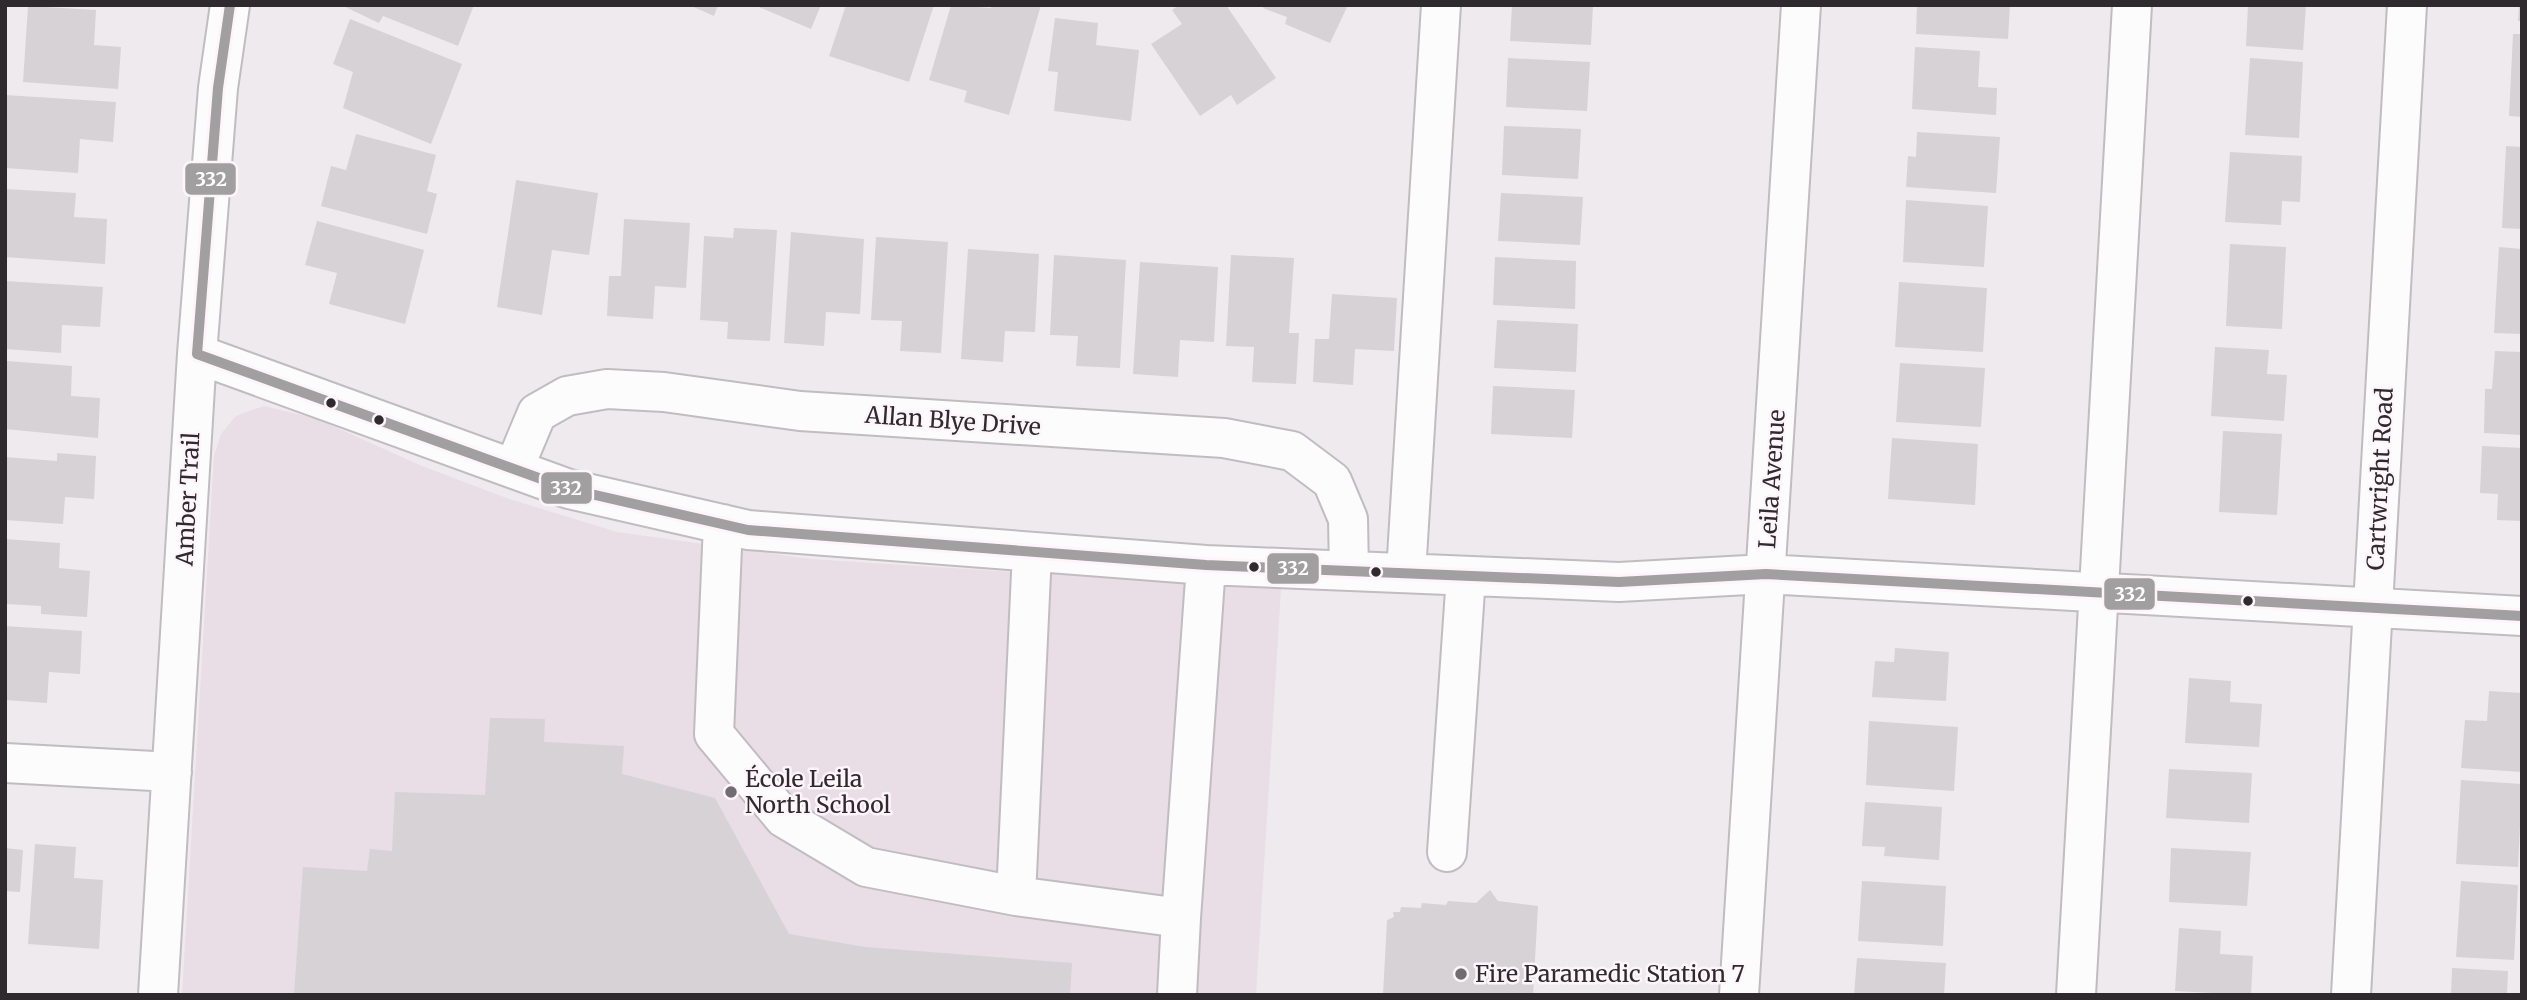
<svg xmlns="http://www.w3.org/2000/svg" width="2527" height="1000" viewBox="0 0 2527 1000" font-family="Merriweather,serif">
<rect width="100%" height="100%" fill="#efeaee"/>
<path fill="#e9dde6" d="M264 406 317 419 422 466 509 499 617 532 810 559 1281 589 1256 995H182L214 456 221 434 236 416Z"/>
<path fill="#d7d2d5" d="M341 5H474L458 46 383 16 379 23Z
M689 5H718L714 16Z
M754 5H821L811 29Z
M846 5H934L909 82 829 56Z
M951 5 991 8 992 5H1041L1009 115 964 102 967 91 929 80Z
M1179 5H1226L1276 78 1237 105 1231 95 1200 116 1151 44 1182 24 1172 10Z
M1264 5H1348L1330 43 1285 24 1287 17 1263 8Z
M1512 5H1593L1591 45 1510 41Z
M1917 5H2010L2008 39 1916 34Z
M2248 5H2306L2303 50 2246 46Z
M2519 5H2522V21H2518Z
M28 6 96 10 94 45 121 47 118 89 23 82Z
M1055 18 1098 23 1096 45 1139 50 1131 121 1054 111 1058 72 1048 71Z
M350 19 462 64 431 144 343 108 353 72 333 64Z
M2513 34H2522V117L2509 116Z
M1915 47 1980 51 1978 87 1997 88 1996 115 1912 109Z
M1508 58 1590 62 1587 111 1506 107Z
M2250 58 2303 62 2299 138 2245 135Z
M5 95 116 102 113 142 80 139 78 173 5 168Z
M1504 126 1581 129 1578 179 1502 175Z
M1917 132 2000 137 1996 193 1906 187 1908 156 1916 157Z
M356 134 436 155 427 191 437 194 427 234 321 206 331 166 346 170Z
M2506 146 2522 147V229L2502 228Z
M2230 152 2302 156 2300 202 2282 201 2281 225 2225 222Z
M516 180 598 193 589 255 552 250 542 315 497 307Z
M5 189 76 193 74 217 107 219 105 264 5 257Z
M1501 193 1583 197 1580 245 1498 241Z
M1906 200 1988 206 1984 267 1903 262Z
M624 219 690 223 686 288 655 286 653 319 607 316 609 276H621Z
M317 221 424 250 405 324 329 304 337 273 305 265Z
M734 228 777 230 770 341 727 339 728 322 700 320 704 236 733 238Z
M791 232 864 239 860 314 826 312 824 346 784 343Z
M876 237 948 242 941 353 900 351 902 321 871 320Z
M2230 244 2286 247 2282 329 2226 326Z
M2499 247 2522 249V334L2494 333Z
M968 249 1039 254 1035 332 1005 331 1003 362 961 359Z
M1054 255 1126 260 1120 368 1076 366 1078 336 1050 335Z
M1231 255 1294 258 1289 333H1299L1296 384 1252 382 1254 347 1226 346Z
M1495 257 1576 261 1575 309 1493 305Z
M1140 262 1218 267 1214 342 1180 340 1178 377 1133 374Z
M5 281 103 287 100 327 62 325 61 353 5 349Z
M1899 282 1987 288 1983 352 1895 347Z
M1332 294 1397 298 1394 351 1355 349 1353 385 1313 382 1315 339H1329Z
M1497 320 1578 324 1576 372 1494 368Z
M2215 347 2269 350 2267 374 2287 375 2284 421 2211 416Z
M2495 351 2522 352V435L2484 433 2485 389H2492Z
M7 361 72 366 71 396 100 398 98 438 5 429Z
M1900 363 1985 368 1981 427 1896 422Z
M1493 386 1575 390 1572 438 1491 434Z
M2223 431 2282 434 2277 515 2219 512Z
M1892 438 1978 444 1975 505 1888 499Z
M2482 446 2522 448V521L2497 520 2498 494 2480 493Z
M57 453 96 456 94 499 65 497 63 524 5 520V457L57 461Z
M5 539 60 543 59 568 90 571 87 617 41 614V606L5 604Z
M5 626 82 631 80 674 49 672 47 703 5 700Z
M1895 648 1949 652 1946 701 1872 697 1875 661 1894 662Z
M2189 678 2231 681 2230 702 2262 704 2259 747 2185 743Z
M2489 691 2522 693V772L2461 768 2465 720 2487 721Z
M490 718 545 719 544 742 624 746 622 774 715 798 789 934 865 947 1072 963 1070 995H294L303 867 367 871 370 849 392 851 395 792 485 795Z
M1869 721 1958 727 1954 791 1866 785Z
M2169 769 2252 773 2249 823 2166 818Z
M2461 780 2522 784 2518 867 2456 864Z
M1865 802 1942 807 1939 860 1884 856 1885 847 1862 846Z
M35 844 76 847 74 878 103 880 99 949 28 944Z
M5 848 23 850 20 892 5 891Z
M2171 848 2251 852 2247 906 2169 902Z
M1862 881 1946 886 1943 946 1858 941Z
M2461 881 2518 885 2514 960 2456 957Z
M1490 890 1498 901 1538 906 1533 995H1383L1387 920 1394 917 1393 912H1400L1401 907 1421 908 1422 903 1446 905 1448 901 1476 903Z
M2179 928 2221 931 2220 954 2253 956 2251 995 2175 991Z
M1857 958 1946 963 1944 995H1854Z
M2452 968 2508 971 2507 995H2451Z"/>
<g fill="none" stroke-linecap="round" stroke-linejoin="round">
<defs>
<path id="minor" d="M197 354 569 489 748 530 1206 565 1619 582 1766 574 2522 616
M514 468 537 413 567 396 607 389 664 392 800 411 1224 438 1292 451 1332 481 1348 519 1349 571
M723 524 714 734 784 818 866 867 1016 896 1032 552
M1406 573 1441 5
M5 763 172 772
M1447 852 1466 576
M1016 896 1181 918 1206 565
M158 995 197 354 218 88 230 5
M1177 995 1181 918
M1739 995 1801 5
M2076 995 2132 5
M2351 995 2407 5"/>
</defs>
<use href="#minor" stroke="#c1bcc0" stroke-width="42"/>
<use href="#minor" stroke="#fdfcfc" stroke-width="38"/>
<defs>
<path id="bus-1" d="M197 354 569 489 748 530 1206 565 1619 582 1766 574 2522 616
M197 354 218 88 230 5"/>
</defs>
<use href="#bus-1" stroke="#fef5fb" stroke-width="16"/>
<use href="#bus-1" stroke="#a19fa0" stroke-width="10"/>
</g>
<g fill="#2e2a2d" stroke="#fef5fb" stroke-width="2.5">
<circle cx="331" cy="403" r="6"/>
<circle cx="379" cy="420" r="6"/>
<circle cx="1254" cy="567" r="6"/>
<circle cx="1376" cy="572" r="6"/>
<circle cx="2248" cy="601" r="6"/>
</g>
<g fill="#726d71" stroke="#fef5fb" stroke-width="2.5">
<circle cx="731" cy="792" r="7"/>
<circle cx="1461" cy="974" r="7"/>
</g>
<g text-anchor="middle" stroke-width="5" stroke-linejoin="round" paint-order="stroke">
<g font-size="23" fill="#2e2a2d" stroke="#fef5fb">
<text transform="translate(953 421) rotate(4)" y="8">Allan Blye Drive</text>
<text transform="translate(1772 479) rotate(-86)" y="8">Leila Avenue</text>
<text transform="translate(2380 479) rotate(-87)" y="8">Cartwright Road</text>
<text transform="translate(188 499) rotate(-87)" y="8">Amber Trail</text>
</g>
<g font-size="23" fill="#2e2a2d" stroke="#fef5fb" text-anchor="start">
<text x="745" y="787">École Leila<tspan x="745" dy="26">North School</tspan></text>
<text x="1475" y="982">Fire Paramedic Station 7</text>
</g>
</g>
<g stroke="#fef5fb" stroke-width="2.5">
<rect x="184" y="162" width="53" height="34" rx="7" fill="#a19fa0"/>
<rect x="540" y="471" width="53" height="34" rx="7" fill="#a19fa0"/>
<rect x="1266" y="552" width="54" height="33" rx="7" fill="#a19fa0"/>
<rect x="2103" y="577" width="53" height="34" rx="7" fill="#a19fa0"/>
</g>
<g font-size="19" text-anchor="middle" font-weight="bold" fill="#fff">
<text x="211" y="186">332</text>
<text x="566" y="495">332</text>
<text x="1293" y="575">332</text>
<text x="2130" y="601">332</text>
</g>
<rect width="2527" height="1000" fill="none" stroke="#2e2a2d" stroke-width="14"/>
</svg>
